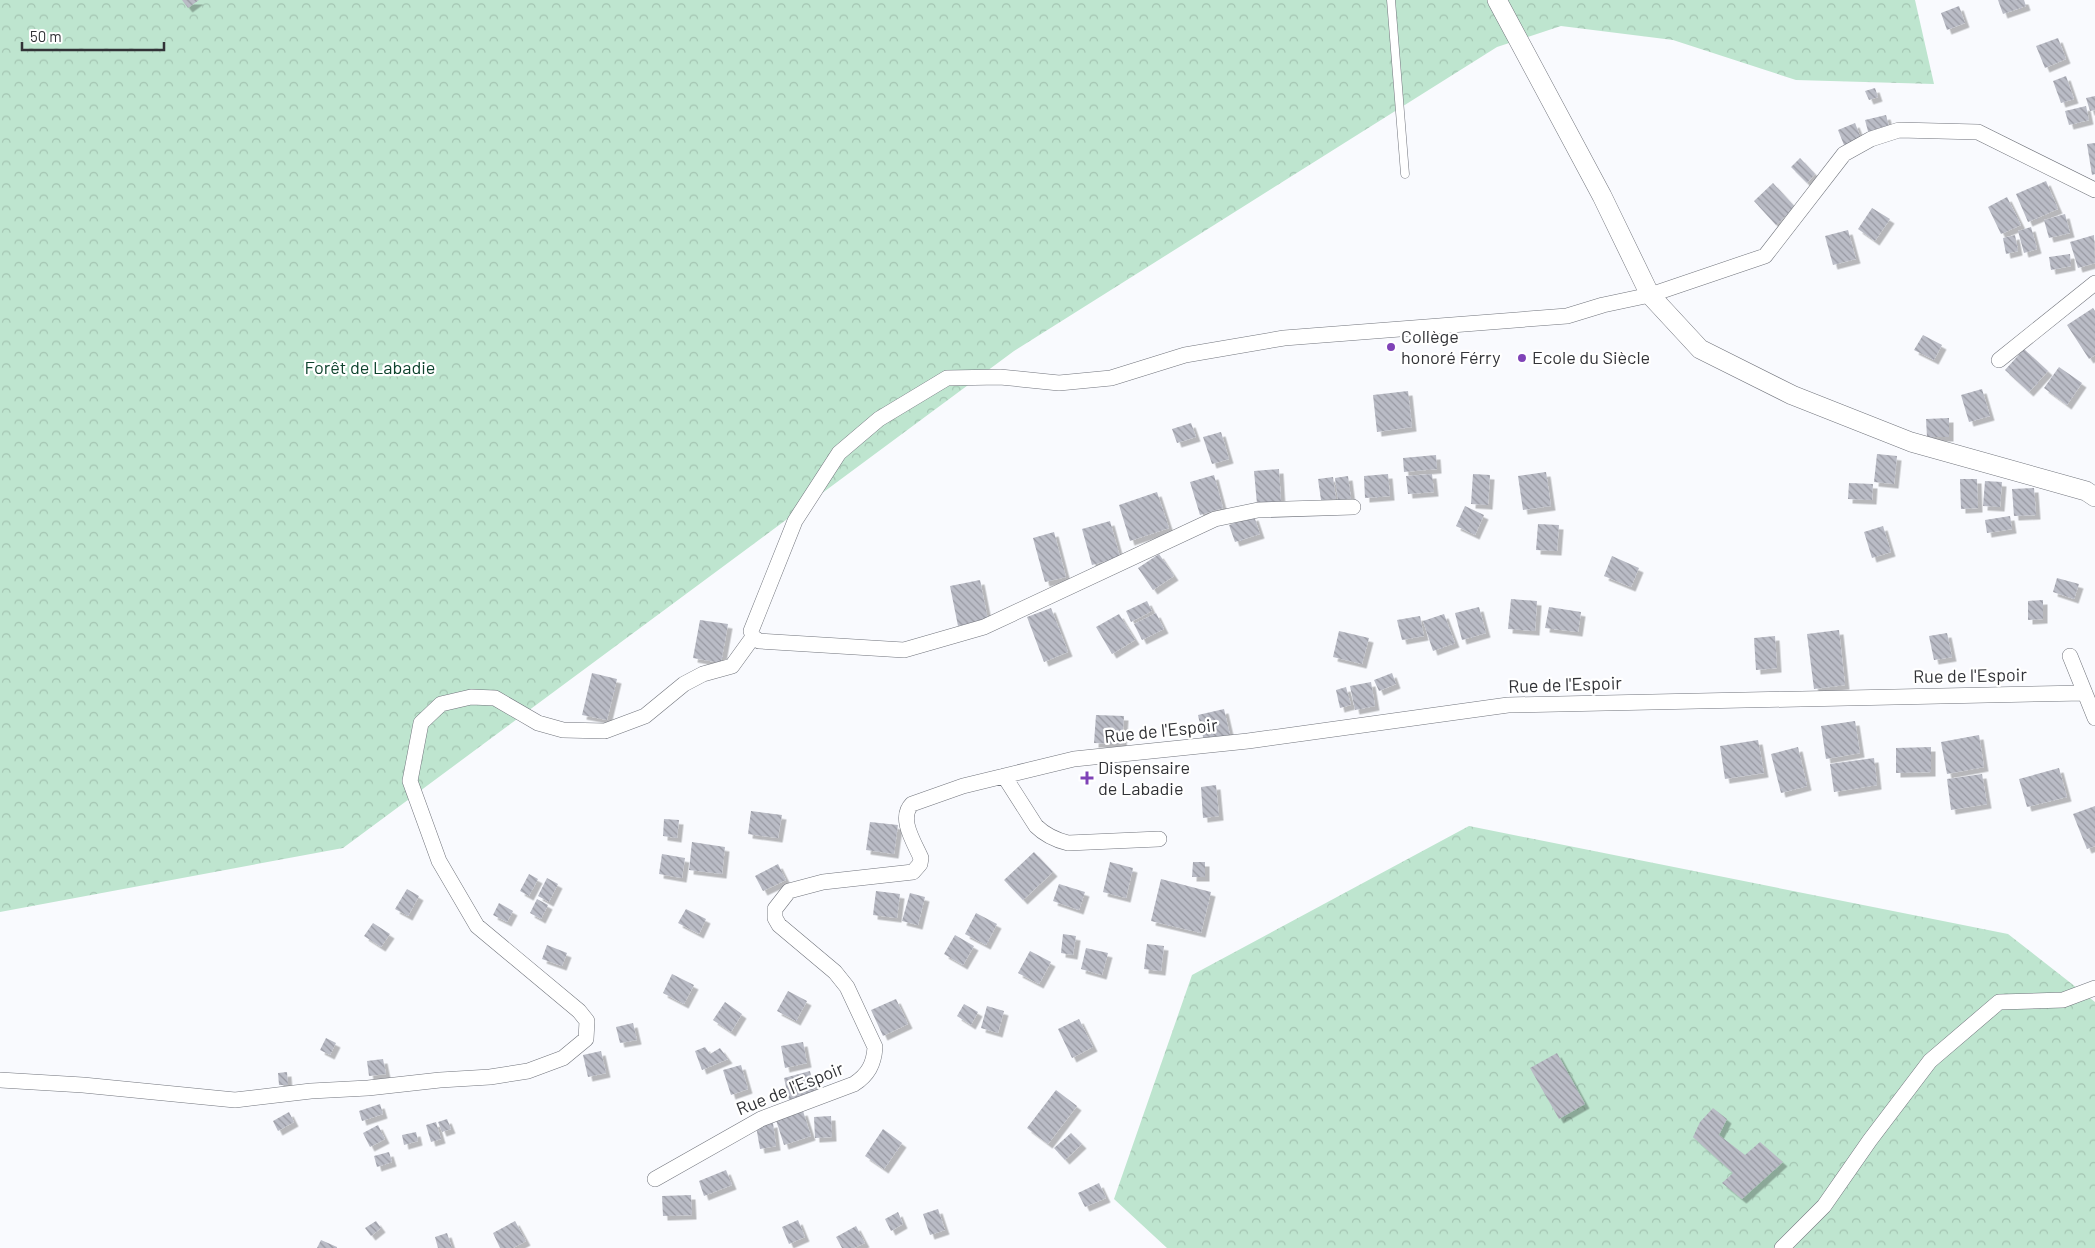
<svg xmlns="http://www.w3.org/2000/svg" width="2095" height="1248" viewBox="0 0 2095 1248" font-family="Barlow,sans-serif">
<defs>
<pattern id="forest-crowns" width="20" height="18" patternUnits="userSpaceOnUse" patternTransform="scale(1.25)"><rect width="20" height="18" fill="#bee5cf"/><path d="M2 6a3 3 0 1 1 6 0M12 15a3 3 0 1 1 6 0" fill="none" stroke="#a4c5b2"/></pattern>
<pattern id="building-back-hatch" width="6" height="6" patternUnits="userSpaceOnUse" patternTransform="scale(1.25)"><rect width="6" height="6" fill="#babcc6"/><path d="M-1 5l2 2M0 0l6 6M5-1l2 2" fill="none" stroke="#9899a2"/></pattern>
<filter id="shadow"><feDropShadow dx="4.5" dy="4.5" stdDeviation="0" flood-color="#0004"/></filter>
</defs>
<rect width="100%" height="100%" fill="#f9fafe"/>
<path fill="url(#forest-crowns)" d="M0 0H1915L1934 84 1796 80 1673 40 1561 26 1497 47 1014 351 343 848 0 912Z
M1469 826 2008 934 2095 1002V1248H1167L1114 1199 1192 975Z"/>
<path fill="url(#building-back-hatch)" filter="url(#shadow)" d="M182 0H199L188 8Z
M1998 0H2024L2026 6 2003 14Z
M1959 6 1965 23 1947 30 1941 13Z
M2058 38 2066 59 2045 68 2036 46Z
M2066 76 2074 99 2061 103 2053 81Z
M1875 88 1878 97 1869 100 1865 91Z
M2095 96V110L2090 111 2086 98Z
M2086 106 2089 120 2069 125 2065 111Z
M1886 115 1890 130 1869 135 1865 120Z
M1855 123 1861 138 1844 145 1838 130Z
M2095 143V174L2092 175 2087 144Z
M1800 158 1815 174 1807 183 1791 167Z
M2046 181 2058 209 2028 222 2016 194Z
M1773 183 1795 207 1776 225 1754 201Z
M2007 197 2021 225 2001 234 1988 207Z
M1872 208 1890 219 1875 241 1858 229Z
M2065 214 2070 233 2049 238 2044 220Z
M2031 227 2037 249 2024 253 2018 231Z
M1848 230 1856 259 1833 265 1825 236Z
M2015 235 2018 251 2006 254 2003 238Z
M2094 235 2095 263 2078 268 2070 242Z
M2070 254 2071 266 2051 270 2049 257Z
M2093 308 2095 311V355L2089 359 2067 325Z
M1923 335 1942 345 1934 360 1914 350Z
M2024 349 2048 371 2029 392 2005 370Z
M2059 367 2082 383 2067 405 2044 388Z
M1982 389 1990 416 1969 422 1961 395Z
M1408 391 1412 427 1377 432 1373 395Z
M1949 418V437H1927L1926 419Z
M1191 423 1196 437 1177 443 1172 429Z
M1221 432 1229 459 1212 464 1203 437Z
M1877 454 1897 456 1894 484 1874 482Z
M1436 455 1437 469 1404 472 1403 458Z
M1279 469 1281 502 1257 504 1254 471Z
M1546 472 1551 506 1523 510 1518 476Z
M1388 474 1390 496 1365 498 1364 476Z
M1432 474 1434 492 1408 494 1406 476Z
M1473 474 1490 475 1488 505 1471 504Z
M1214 475 1223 508 1200 515 1190 482Z
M1348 476 1351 499 1338 500 1335 478Z
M1333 477 1336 499 1321 500 1318 479Z
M1960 479H1977L1978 508 1961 509Z
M1985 481 2002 482 2000 507 1983 506Z
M1849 483 1873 484 1872 500 1848 499Z
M2034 488 2036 515 2014 516 2012 489Z
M1157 492 1169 528 1130 541 1119 505Z
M1465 506 1484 515 1475 535 1456 526Z
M1254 516 1260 534 1235 542 1229 525Z
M2010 516 2012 529 1987 533 1985 520Z
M1110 521 1120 557 1092 565 1082 529Z
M1538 524 1559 525 1557 551 1536 550Z
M1883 526 1891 552 1872 558 1864 532Z
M1054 532 1066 577 1045 582 1033 538Z
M1159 554 1174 576 1153 590 1138 568Z
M1612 556 1639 568 1631 587 1604 576Z
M2057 578 2079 584 2074 599 2053 592Z
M980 580 988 620 958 626 950 586Z
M1511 599 1537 601 1535 631 1508 629Z
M2043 600V619L2028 620V601Z
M1147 601 1152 611 1131 622 1126 611Z
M1479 607 1486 633 1462 640 1455 613Z
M1549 607 1581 612 1578 632 1545 628Z
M1051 608 1068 652 1044 662 1027 617Z
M1156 613 1164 629 1142 640 1134 624Z
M1119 614 1135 640 1112 654 1096 627Z
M1444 614 1455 643 1433 651 1423 621Z
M1420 616 1424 636 1402 640 1397 620Z
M700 620 728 624 721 663 693 658Z
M1839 630 1845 685 1814 689 1807 634Z
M1339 631 1369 638 1362 664 1333 657Z
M1947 633 1952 657 1934 660 1929 636Z
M1775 636 1777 668 1756 670 1754 638Z
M592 673 617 679 607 720 582 715Z
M1392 673 1396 684 1379 691 1374 680Z
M1371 682 1375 706 1355 710 1350 686Z
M1346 687 1351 705 1340 708 1336 690Z
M1224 709 1230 735 1204 741 1198 715Z
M1096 715 1124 716 1122 744 1094 743Z
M1855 721 1860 753 1826 759 1821 726Z
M1979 735 1984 767 1947 774 1941 742Z
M1758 740 1764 773 1725 779 1720 746Z
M1798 747 1807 786 1781 793 1771 754Z
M1931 747V772L1896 773V748Z
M1874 758 1877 785 1834 792 1830 764Z
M2059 768 2067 797 2027 807 2019 779Z
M1982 774 1987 804 1951 810 1947 779Z
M1216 785 1219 816 1203 818 1201 787Z
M2095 806V846L2087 849 2073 814Z
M751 811 782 815 778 838 748 834Z
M664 819 679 820 677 838 663 836Z
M870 822 898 825 894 854 866 850Z
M692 842 725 847 722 874 689 870Z
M1034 852 1053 872 1023 900 1004 880Z
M662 854 685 858 682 878 659 874Z
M1110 862 1133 868 1126 898 1103 892Z
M1193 862H1205V877H1192Z
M778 864 786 880 763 891 755 876Z
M529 874 538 879 529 896 520 891Z
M547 878 558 884 549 902 538 896Z
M1161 879 1211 892 1201 933 1151 921Z
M1059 884 1085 892 1079 910 1053 901Z
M407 889 419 896 408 916 395 909Z
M876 891 900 894 897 918 873 915Z
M910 893 925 897 918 925 902 921Z
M537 899 548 905 541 919 530 913Z
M499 903 513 911 507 922 493 915Z
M686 909 706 919 699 934 678 923Z
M976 913 997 924 986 945 965 934Z
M373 923 390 934 381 947 364 936Z
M1063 934 1076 936 1073 955 1061 953Z
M955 935 974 946 963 965 944 954Z
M1147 944 1164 946 1161 971 1144 969Z
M547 945 567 953 562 966 542 959Z
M1086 948 1108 953 1102 975 1081 969Z
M1030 951 1051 962 1039 984 1018 973Z
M672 974 694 985 684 1004 663 993Z
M788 991 807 1001 796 1021 777 1011Z
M896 999 908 1024 883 1036 871 1010Z
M725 1002 742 1014 731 1032 713 1020Z
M964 1004 978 1012 971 1025 957 1016Z
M987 1006 1004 1011 998 1033 981 1028Z
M1079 1019 1093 1047 1072 1058 1058 1029Z
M633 1023 637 1040 620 1043 616 1027Z
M326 1038 336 1043 330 1055 320 1050Z
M803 1042 807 1063 785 1068 781 1046Z
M705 1047 710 1054 720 1048 728 1059 702 1070 695 1051Z
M601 1051 606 1073 588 1077 583 1055Z
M1557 1053 1585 1104 1559 1119 1530 1068Z
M383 1059 386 1074 369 1076 367 1061Z
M741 1065 748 1089 731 1095 723 1070Z
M810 1071 815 1093 789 1100 784 1078Z
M287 1072 288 1085H279L278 1073Z
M1056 1090 1077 1106 1048 1144 1027 1128Z
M380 1104 383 1114 362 1121 359 1111Z
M1713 1108 1727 1119 1719 1135 1745 1155 1760 1142 1783 1162 1742 1199 1722 1183 1733 1173 1693 1137 1700 1122Z
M803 1111 811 1136 784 1145 776 1120Z
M289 1112 294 1122 278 1131 273 1121Z
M831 1116 832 1137 815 1138 814 1117Z
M447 1119 451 1129 442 1132 438 1122Z
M436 1122 441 1139 431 1142 426 1125Z
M773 1123 776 1146 760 1149 756 1126Z
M378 1125 385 1139 370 1147 363 1133Z
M883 1129 902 1143 884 1169 865 1156Z
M416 1132 418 1141 404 1145 402 1135Z
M1071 1133 1082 1144 1065 1160 1054 1148Z
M389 1152 392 1162 377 1167 374 1156Z
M726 1170 732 1185 704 1196 699 1181Z
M1099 1183 1106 1198 1085 1207 1078 1193Z
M691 1195 692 1215 663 1216 662 1196Z
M938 1209 945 1230 930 1235 923 1214Z
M898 1212 903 1224 891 1231 885 1219Z
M798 1220 805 1237 789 1244 782 1227Z
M376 1221 381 1228 371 1236 365 1228Z
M515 1221 526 1241 513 1248H500L493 1233Z
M856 1226 865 1243 854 1248H842L836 1237Z
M447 1233 452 1248H438L435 1237Z
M321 1240 337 1247V1248H317Z"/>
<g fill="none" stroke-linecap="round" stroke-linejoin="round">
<defs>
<path id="service" d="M1391 0 1405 174"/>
<path id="minor" d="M1999 360 2095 283
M1353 507 1258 510 1215 519 984 627 904 650 759 641 753 637 751 631 795 521 839 453 879 419 947 378 1000 377 1059 383 1111 378 1185 355 1284 338 1567 316 1603 305 1650 295 1765 256 1844 154 1871 139 1899 130 1978 132 2095 190
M2070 656 2095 718
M1004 776 1036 826C1046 836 1056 840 1068 843L1159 839
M0 1080 83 1085 235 1100 311 1091 368 1088 440 1080 490 1077 528 1071 563 1058 586 1039 587 1021 579 1011 477 926 439 861 410 781 421 723 441 704 471 697 495 698 538 723 563 730 605 731 645 716 684 684 703 674 732 666 753 637
M655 1179 761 1119 854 1084C868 1075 874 1064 875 1047L847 987 835 972 779 925 775 918V909L789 891 823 882 913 872 920 864 921 858C914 842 898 818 912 804L963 786 1074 759 1248 741 1508 705 2085 693
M1782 1248 1824 1206 1870 1140 1930 1061 1999 1002 2063 1000 2095 988"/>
<path id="tertiary" d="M1497 0 1602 196 1650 295 1700 349 1792 395 1911 442 2086 491 2095 497"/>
</defs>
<use href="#service" stroke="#71747c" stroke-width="9"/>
<use href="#minor" stroke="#71747c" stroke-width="16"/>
<use href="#tertiary" stroke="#71747c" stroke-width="20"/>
<use href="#service" stroke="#fff" stroke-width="8"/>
<use href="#minor" stroke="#fff" stroke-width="15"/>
<use href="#tertiary" stroke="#fff" stroke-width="19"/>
</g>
<g fill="#7f42b7" stroke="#fff" stroke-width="2">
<circle cx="1391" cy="347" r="5"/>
<circle cx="1522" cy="358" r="5"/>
<path d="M1084.5 770.5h5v5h5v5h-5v5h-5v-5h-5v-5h5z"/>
</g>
<g text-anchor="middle" stroke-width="4.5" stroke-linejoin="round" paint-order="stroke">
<g font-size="18" fill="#323337" stroke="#fff" text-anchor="start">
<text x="1401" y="343">Collège<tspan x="1401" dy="21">honoré Férry</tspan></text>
<text x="1532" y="364">Ecole du Siècle</text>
<text x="1098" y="774">Dispensaire<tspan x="1098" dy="21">de Labadie</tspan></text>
</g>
<g font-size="18" fill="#0e432d" stroke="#fff">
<text x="370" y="374">Forêt de Labadie</text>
</g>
<g font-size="18" fill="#323337" stroke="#fff">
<text transform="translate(1970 676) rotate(-1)" y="6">Rue de l'Espoir</text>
<text transform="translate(1565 685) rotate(-2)" y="6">Rue de l'Espoir</text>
<text transform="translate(1161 731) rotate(-6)" y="6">Rue de l'Espoir</text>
<text transform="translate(790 1089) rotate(-22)" y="6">Rue de l'Espoir</text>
</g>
</g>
<path d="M22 42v8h142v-8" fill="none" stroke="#323337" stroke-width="2.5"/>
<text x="30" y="42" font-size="15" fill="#323337" stroke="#ffffff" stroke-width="4" paint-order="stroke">50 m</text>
</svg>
